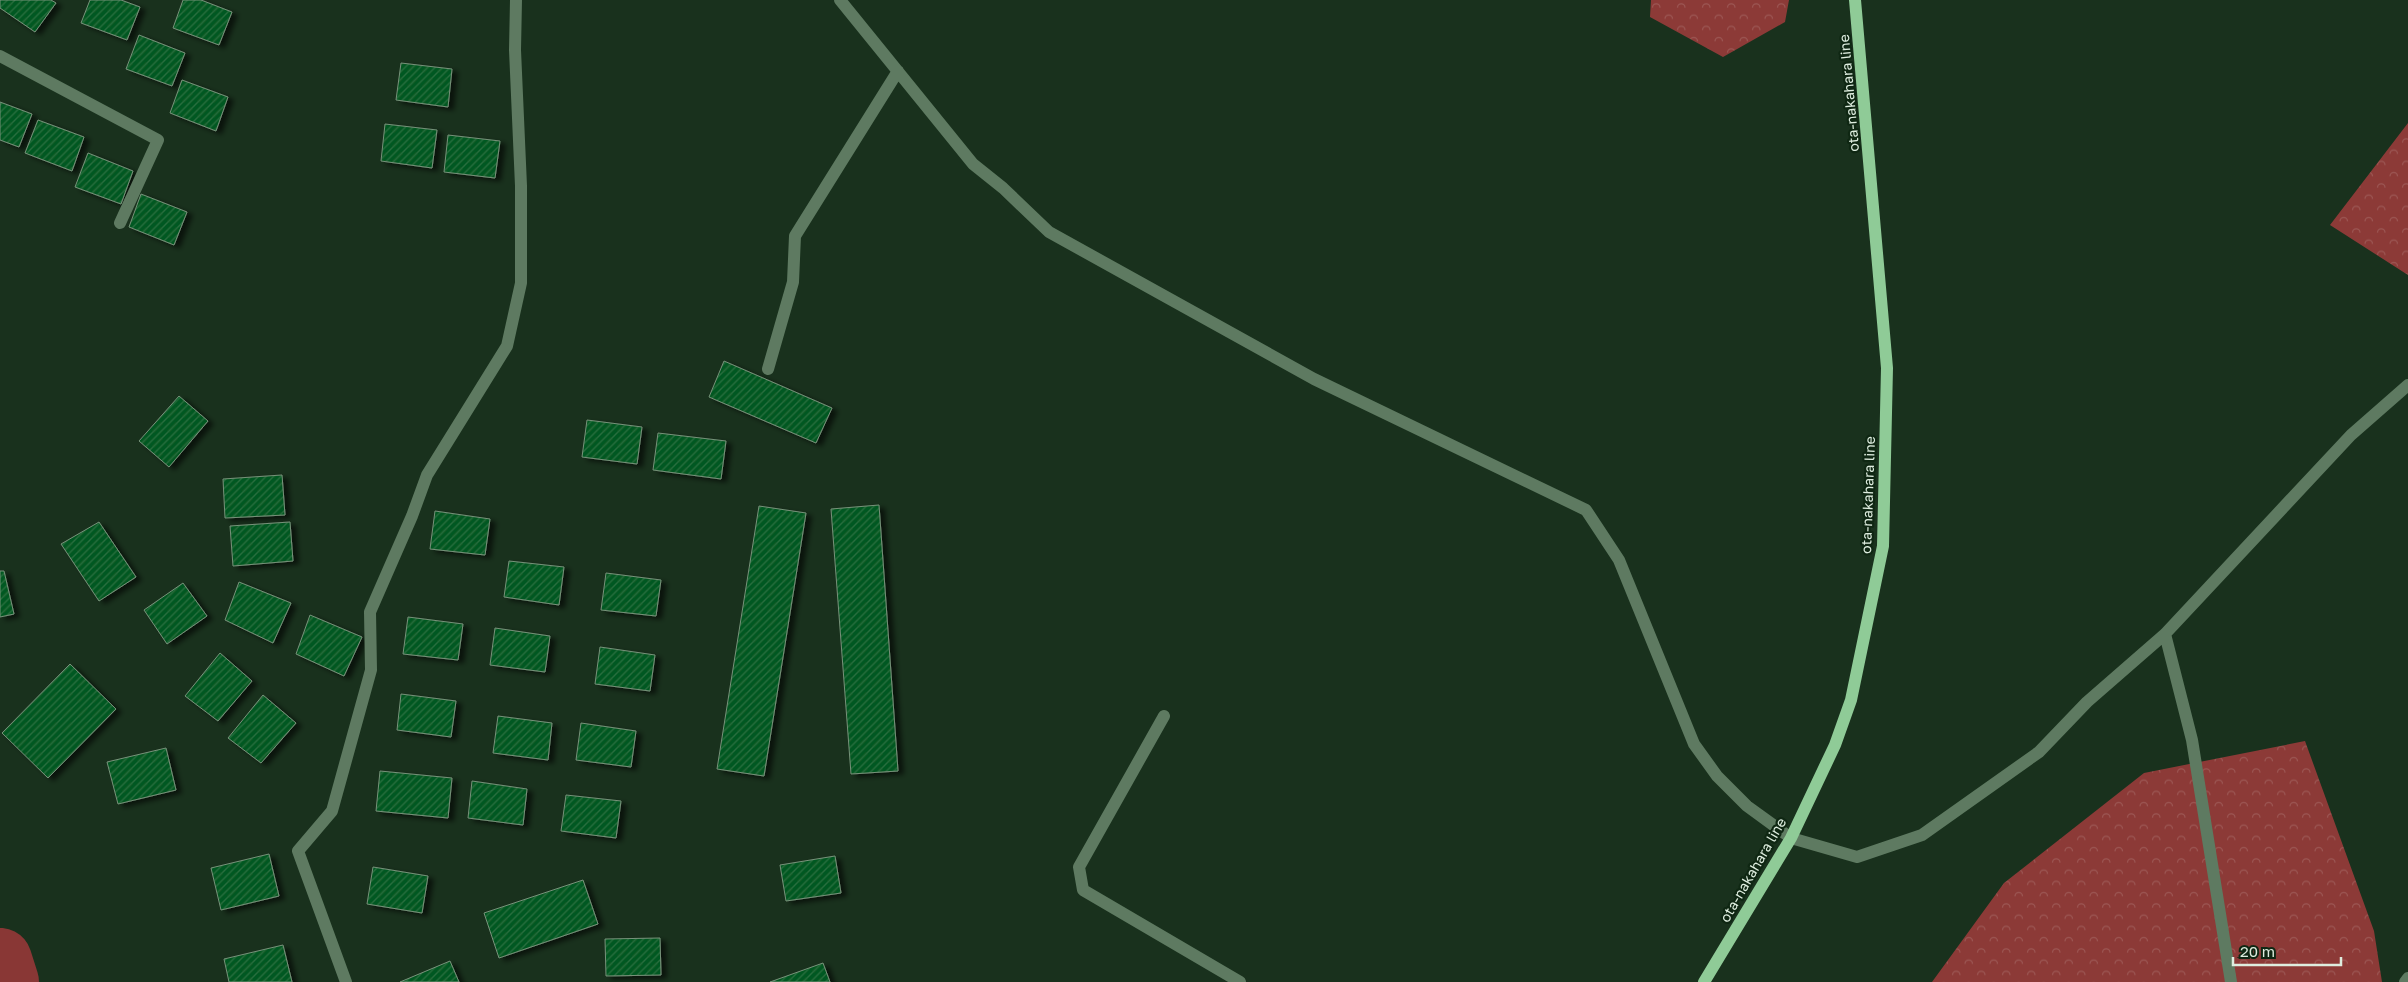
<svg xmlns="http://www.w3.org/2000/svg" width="2408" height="982" viewBox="0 0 2408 982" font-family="'Golos Text',sans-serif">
<defs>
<pattern id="forest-crowns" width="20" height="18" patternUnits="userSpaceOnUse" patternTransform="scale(1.25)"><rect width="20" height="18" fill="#8c3a37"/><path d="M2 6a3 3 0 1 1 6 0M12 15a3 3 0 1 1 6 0" fill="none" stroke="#9c5754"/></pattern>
<pattern id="building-hatch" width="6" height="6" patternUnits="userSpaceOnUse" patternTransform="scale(1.25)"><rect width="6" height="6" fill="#055821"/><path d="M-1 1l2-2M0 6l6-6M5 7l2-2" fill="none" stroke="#297041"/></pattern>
<filter id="shadow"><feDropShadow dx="5.5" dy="3" stdDeviation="2.5" flood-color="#0009"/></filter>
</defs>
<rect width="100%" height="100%" fill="#19311d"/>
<path fill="url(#forest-crowns)" d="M1651 0H1789L1785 22 1723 57 1650 17Z
M2408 123V275L2330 225Z
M2305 741 2374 931 2382 982H1932L2004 883 2144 773Z"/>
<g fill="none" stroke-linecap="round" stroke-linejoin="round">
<path stroke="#893735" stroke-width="64" d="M0 960 7 982"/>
</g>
<path fill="url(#building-hatch)" stroke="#77927a" filter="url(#shadow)" d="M0 0H51L56 3 35 32 0 8Z
M90 0H121L140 7 127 40 81 23Z
M183 0H201L232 12 219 45 173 28Z
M139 35 185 53 172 86 126 69Z
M401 63 452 69 448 107 396 100Z
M182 80 228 97 216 131 170 113Z
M0 102 32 114 19 147 0 140Z
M38 120 84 137 72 171 25 153Z
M385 124 437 130 432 168 381 161Z
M448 135 500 141 495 178 444 172Z
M88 153 133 171 121 204 75 187Z
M141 194 187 212 174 245 129 227Z
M724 361 832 408 816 443 709 397Z
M179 396 208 421 169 467 139 441Z
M587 420 642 427 637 464 582 457Z
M658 433 726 441 721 479 653 470Z
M282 475 285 515 225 518 223 479Z
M879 505 898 771 851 774 831 509Z
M759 506 806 513 764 776 717 769Z
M435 511 490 519 485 555 430 549Z
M99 522 136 577 99 601 61 544Z
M290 522 293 561 233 566 230 526Z
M509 561 564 567 559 605 504 597Z
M0 571H4L14 614 0 617Z
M606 573 661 580 656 616 601 610Z
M239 582 291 603 273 643 225 620Z
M183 583 207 616 167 644 144 610Z
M310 615 362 637 344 676 296 654Z
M408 617 463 624 458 660 403 654Z
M495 628 550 636 545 672 490 665Z
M600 647 655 655 650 691 595 684Z
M220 653 252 681 218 721 185 696Z
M70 664 116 709 48 778 2 733Z
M401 694 456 701 451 737 397 730Z
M263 695 296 723 261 763 228 738Z
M498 716 552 723 548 760 493 753Z
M581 723 636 731 631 767 576 760Z
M166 748 176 790 118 804 107 762Z
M380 771 452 778 448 818 376 811Z
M472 781 527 789 523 825 468 818Z
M566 795 621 801 616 838 561 831Z
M269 854 279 896 221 910 211 868Z
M835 856 841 893 786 901 780 865Z
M373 867 428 876 422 913 367 904Z
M583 880 598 924 499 958 484 913Z
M660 938 661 975 606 976 605 939Z
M283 945 292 982H229L224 959Z
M450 961 459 982H400Z
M823 963 830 982H770Z"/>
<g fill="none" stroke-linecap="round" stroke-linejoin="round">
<path stroke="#5e7a61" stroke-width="12" d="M840 0 973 164 1003 188 1049 232 1314 379 1586 510 1619 560 1694 744 1717 776 1747 806 1791 838 1857 857 1922 835 2039 752 2087 702 2165 634 2351 435 2408 385
M0 56 158 140 120 223
M768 369 793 282 795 236 898 71
M2165 634 2192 740 2231 982
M1164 716 1079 867 1083 890 1240 982
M346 982 298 851 332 811 371 670 370 612 412 516 427 475 507 346 521 283V186L515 50 516 0
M2405 982 2408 978"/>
<path stroke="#8fcb97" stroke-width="12" d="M1704 982 1791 838 1835 745 1851 700 1883 546 1887 368 1855 0"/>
</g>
<g text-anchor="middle" stroke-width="4.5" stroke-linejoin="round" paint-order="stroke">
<g font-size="14" fill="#deeddf" stroke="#0f2713">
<text transform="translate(1849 93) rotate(-95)" y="5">ota-nakahara line</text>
<text transform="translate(1868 495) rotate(-88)" y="5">ota-nakahara line</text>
<text transform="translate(1753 870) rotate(-60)" y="5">ota-nakahara line</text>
</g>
</g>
<path d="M2233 957v8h108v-8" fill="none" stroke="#deeddf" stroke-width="2.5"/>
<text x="2240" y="957" font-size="15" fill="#deeddf" stroke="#0f2713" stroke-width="4" paint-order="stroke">20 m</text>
</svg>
